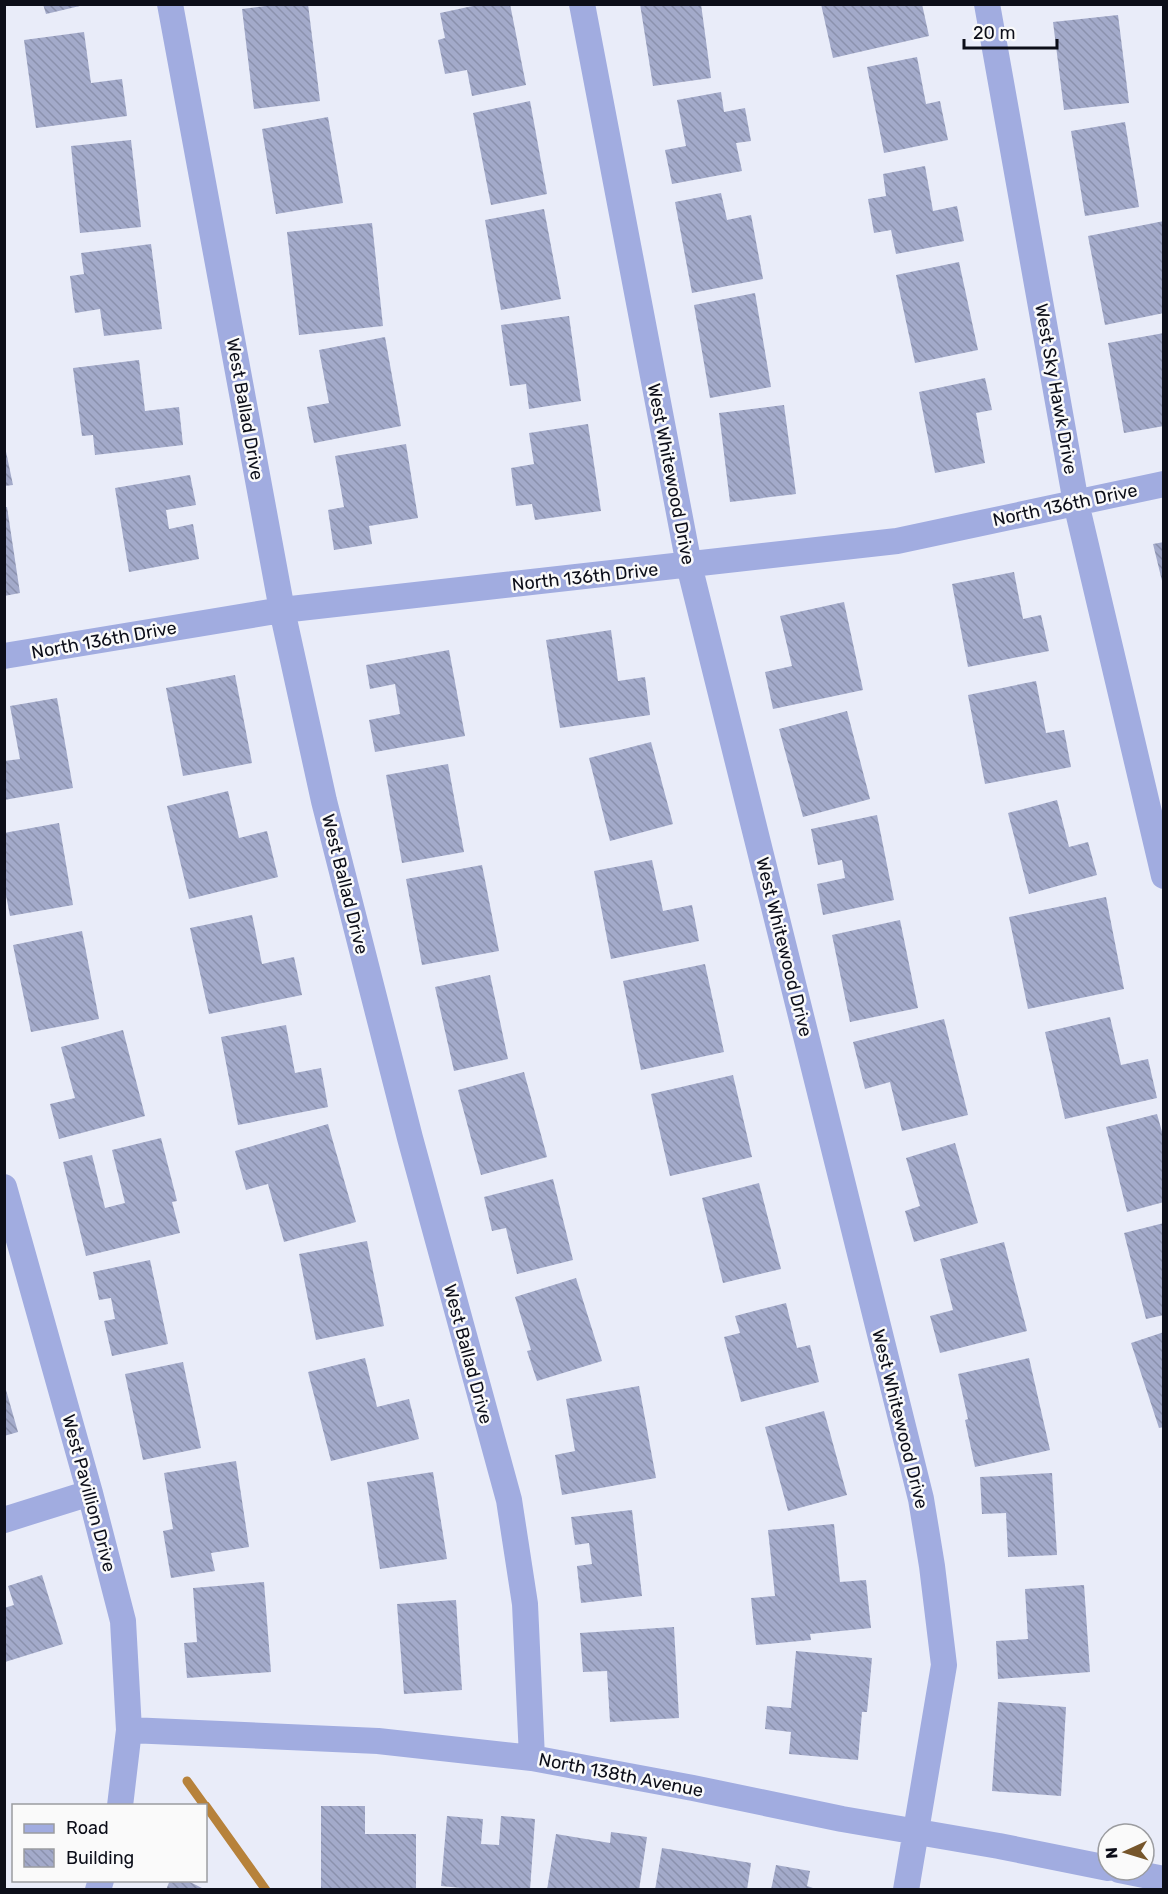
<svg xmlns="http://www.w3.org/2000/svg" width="1168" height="1894" viewBox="0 0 1168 1894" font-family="Rubik,sans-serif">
<defs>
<pattern id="building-back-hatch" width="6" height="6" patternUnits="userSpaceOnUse" patternTransform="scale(1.5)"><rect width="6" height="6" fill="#a3aaca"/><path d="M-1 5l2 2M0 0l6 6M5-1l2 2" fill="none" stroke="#8b91ad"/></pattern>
</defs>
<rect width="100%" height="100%" fill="#e9ecf9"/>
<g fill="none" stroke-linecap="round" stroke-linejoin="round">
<path stroke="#b7823b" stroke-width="9" d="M187 1781 205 1806
M206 1806 266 1890"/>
</g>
<path fill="url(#building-back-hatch)" d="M43 4H84V5L46 14Z
M280 4H308L320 101 254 109 242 9Z
M482 4H510L526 85 472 96 467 70 445 74 438 40 445 38 440 13Z
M640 4H701L711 78 653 86Z
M821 4H922L929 36 833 58Z
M1118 15 1129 103 1064 110 1053 22Z
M84 32 91 83 122 79 127 116 36 128 24 40Z
M917 57 926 104 940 101 948 140 884 153 867 67Z
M721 92 724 112 745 108 751 141 736 143 742 171 672 184 665 150 686 146 677 100Z
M530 101 547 194 491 205 473 113Z
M328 117 343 203 276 214 262 129Z
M1125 122 1139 207 1085 216 1071 131Z
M131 140 141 227 80 233 71 146Z
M925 166 933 211 957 206 964 241 896 254 891 230 874 233 868 199 886 196 883 174Z
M721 193 727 220 751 215 763 279 692 293 675 202Z
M544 209 561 299 501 310 485 220Z
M1164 221V313L1105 325 1088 236Z
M372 223 383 326 299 335 287 232Z
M151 244 162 329 104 336 100 309 75 313 70 276 84 274 81 253Z
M959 262 978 350 915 363 896 275Z
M755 293 771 387 710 398 694 305Z
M569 316 581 401 529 409 526 384 510 386 501 325Z
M1164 333V426L1124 433 1108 343Z
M385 337 401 426 314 443 307 407 329 403 319 350Z
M139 360 145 411 179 407 183 445 95 455 93 435 82 436 73 368Z
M985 378 992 410 976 413 985 463 935 473 919 392Z
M784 405 796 494 730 502 719 413Z
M588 424 601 511 535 520 532 504 516 506 511 468 534 464 529 433Z
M4 442 13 485 4 486Z
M406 444 418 518 369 526 372 544 334 550 328 510 344 507 335 456Z
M190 475 196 505 166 510 169 529 193 524 199 559 129 572 115 488Z
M4 507H7L20 593 4 596Z
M1164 542V585H1163L1153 544Z
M1014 572 1023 619 1041 615 1049 651 968 667 952 584Z
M844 602 863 690 773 709 765 672 792 666 780 616Z
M611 630 618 681 645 677 650 715 560 728 546 640Z
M449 650 465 736 375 752 369 720 400 714 395 684 370 689 366 665Z
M235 675 252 763 183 776 166 688Z
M1036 681 1046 733 1064 730 1071 767 985 784 968 695Z
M57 698 73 788 4 800V761L20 759 10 706Z
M847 711 870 799 803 817 779 729Z
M651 742 673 824 610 841 589 758Z
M448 764 464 852 402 863 386 775Z
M228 791 239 838 267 831 278 877 189 899 167 806Z
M1057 800 1069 847 1088 842 1097 875 1029 894 1008 813Z
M877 815 894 900 823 915 817 884 845 878 842 860 818 865 811 829Z
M59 823 73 905 10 916 4 885V833Z
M652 860 663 911 692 905 699 941 611 959 594 871Z
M482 865 499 951 422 965 406 879Z
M1106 897 1124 989 1028 1009 1009 917Z
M252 915 262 964 294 957 302 995 209 1014 190 928Z
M900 920 918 1008 850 1022 832 935Z
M82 931 99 1019 31 1032 13 945Z
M705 964 724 1052 641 1070 623 981Z
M490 975 508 1059 454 1071 435 987Z
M1110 1017 1121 1065 1148 1059 1157 1098 1065 1119 1045 1032Z
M944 1019 968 1115 902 1131 890 1082 865 1089 853 1042Z
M286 1025 295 1073 321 1068 328 1107 238 1125 221 1037Z
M123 1030 145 1116 59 1139 50 1104 75 1098 61 1047Z
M524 1072 547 1157 481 1175 458 1090Z
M733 1075 752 1157 670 1176 651 1094Z
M1157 1114 1164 1139V1202L1127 1212 1106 1127Z
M328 1124 356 1222 284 1242 268 1184 246 1190 235 1151Z
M161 1138 177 1201 172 1202 180 1233 86 1256 63 1162 92 1155 105 1208 125 1203 112 1150Z
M955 1143 978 1223 914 1242 905 1211 920 1206 906 1158Z
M553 1179 573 1260 517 1274 506 1228 492 1231 484 1197Z
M759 1183 781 1269 723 1283 702 1198Z
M1164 1223V1315L1146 1319 1124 1233Z
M367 1241 384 1326 316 1340 299 1254Z
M1004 1242 1027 1331 940 1353 930 1316 953 1310 940 1259Z
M150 1260 168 1344 112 1356 104 1321 115 1319 111 1298 99 1300 93 1272Z
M576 1278 602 1361 537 1381 527 1351 531 1350 515 1297Z
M786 1303 797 1348 810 1345 819 1382 741 1402 724 1337 740 1333 735 1316Z
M1164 1332V1427L1159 1428 1131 1343Z
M365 1358 377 1407 409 1399 419 1439 331 1461 308 1372Z
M1029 1358 1050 1450 975 1467 965 1420 968 1419 958 1374Z
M183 1362 201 1448 143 1460 125 1374Z
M4 1383 18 1432 4 1436Z
M639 1386 656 1478 562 1495 555 1455 575 1451 566 1399Z
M824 1411 847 1495 788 1511 765 1427Z
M236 1461 249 1547 211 1553 215 1571 171 1578 163 1531 173 1529 164 1473Z
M433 1472 447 1559 380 1569 367 1482Z
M1052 1473 1057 1555 1008 1557 1006 1513 982 1514 980 1477Z
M632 1510 642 1596 581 1603 577 1566 592 1564 589 1543 575 1545 571 1517Z
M834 1524 840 1582 866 1580 871 1628 810 1634 811 1640 756 1645 751 1598 775 1596 768 1530Z
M42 1575 63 1644 5 1662 4 1608 14 1605 8 1586Z
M264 1582 271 1672 187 1678 184 1643 197 1642 193 1588Z
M1084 1585 1090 1672 998 1679 996 1641 1028 1639 1025 1589Z
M456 1600 462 1690 404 1694 397 1604Z
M674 1627 679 1718 610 1722 607 1671 583 1672 580 1633Z
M796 1651 872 1658 867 1712H862L858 1760 789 1754 791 1732 765 1729 767 1706 791 1708Z
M998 1702 1066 1707 1061 1796 992 1791Z
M321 1806H365V1834H416V1890H321Z
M447 1816 483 1819 481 1844 499 1845 501 1816 535 1819 530 1890H481L441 1886Z
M611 1832 647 1837 639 1890H547L556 1834 610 1843Z
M662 1848 751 1863 747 1890H655Z
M776 1865 810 1871 807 1886 819 1890H771Z
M170 1880H186L206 1890H166Z"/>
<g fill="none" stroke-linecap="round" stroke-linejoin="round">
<path stroke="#a1ace0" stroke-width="26" d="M170 4 282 610 324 801 410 1138 509 1500 525 1604 532 1758
M582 4 689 565 921 1499 932 1566 944 1665 906 1890
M987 4 1076 503 1164 876
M4 656 282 610 897 541 1164 484
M4 1187 90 1493 123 1621 129 1730 120 1806
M4 1520 90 1493
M129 1730 378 1741 532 1758 693 1788 842 1819 999 1846 1108 1868
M1119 1870 1164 1879
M98 1890 101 1880"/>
</g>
<g text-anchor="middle" stroke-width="5" stroke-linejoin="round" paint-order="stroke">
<g font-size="18" fill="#0c0e19" stroke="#fafafa">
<text transform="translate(1056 389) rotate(80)" y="6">West Sky Hawk Drive</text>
<text transform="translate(245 409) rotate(80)" y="6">West Ballad Drive</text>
<text transform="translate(671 474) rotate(79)" y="6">West Whitewood Drive</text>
<text transform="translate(1065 505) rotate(-12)" y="6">North 136th Drive</text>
<text transform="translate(585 577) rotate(-6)" y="6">North 136th Drive</text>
<text transform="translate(104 640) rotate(-10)" y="6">North 136th Drive</text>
<text transform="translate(345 884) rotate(76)" y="6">West Ballad Drive</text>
<text transform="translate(784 947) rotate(76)" y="6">West Whitewood Drive</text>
<text transform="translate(468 1354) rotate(75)" y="6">West Ballad Drive</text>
<text transform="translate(900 1419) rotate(76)" y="6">West Whitewood Drive</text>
<text transform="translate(89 1493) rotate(75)" y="6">West Pavillion Drive</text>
<text transform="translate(621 1775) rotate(11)" y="6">North 138th Avenue</text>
</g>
</g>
<rect width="1168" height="1894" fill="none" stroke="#0c0e19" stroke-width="12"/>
<rect x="12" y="1804" width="195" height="78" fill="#fafafa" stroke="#9b9ca0" stroke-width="1.5"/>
<rect x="24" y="1824" width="30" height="9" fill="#a1ace0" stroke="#9b9ca0" stroke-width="1.5"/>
<text x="66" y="1834" font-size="18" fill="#0c0e19">Road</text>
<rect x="24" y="1849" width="30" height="18" fill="url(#building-back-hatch)" stroke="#9b9ca0" stroke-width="1.5"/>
<text x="66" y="1864" font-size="18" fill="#0c0e19">Building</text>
<g transform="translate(1126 1852) rotate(266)"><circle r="28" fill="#fafafa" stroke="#9b9ca0" stroke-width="1.5"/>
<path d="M0-4.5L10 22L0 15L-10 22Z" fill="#76562c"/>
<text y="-9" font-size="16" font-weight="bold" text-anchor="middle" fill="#0c0e19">N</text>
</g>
<path d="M964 39v9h93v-9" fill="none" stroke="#0c0e19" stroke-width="3"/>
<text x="973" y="39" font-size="18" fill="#0c0e19" stroke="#fafafa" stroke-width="4.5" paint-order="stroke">20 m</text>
</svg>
